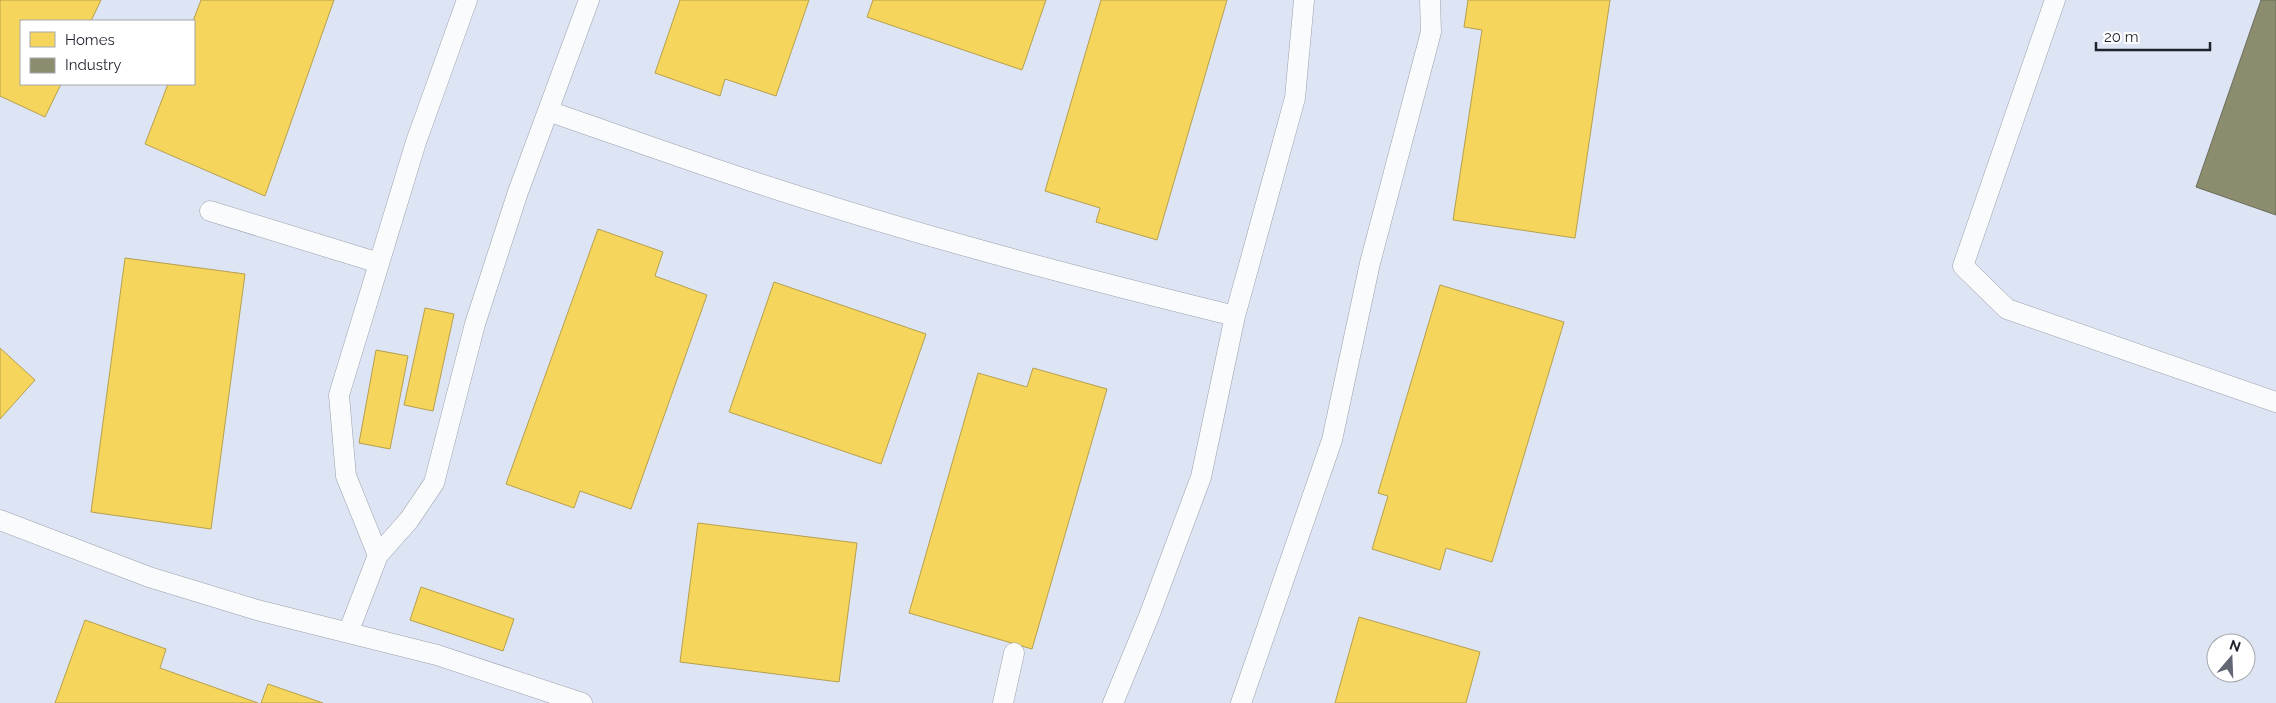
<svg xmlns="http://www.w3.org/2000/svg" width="2276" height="703" viewBox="0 0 2276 703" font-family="Raleway,sans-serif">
<rect width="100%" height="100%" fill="#dde4f3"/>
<path fill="#f6d55c" stroke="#b6a04e" d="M0 0H101L91 21H21V84H61L45 117 0 96Z
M201 0H334L265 196 145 144 168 84H194L193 21Z
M680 0H809L776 96 725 79 720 96 655 73Z
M873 0H1046L1022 70 867 17Z
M1101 0H1227L1157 240 1096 222 1100 208 1045 191Z
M1468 0H1610L1575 238 1453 220 1482 30 1464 27Z
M598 229 663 252 655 276 707 295 631 509 580 491 574 508 506 484Z
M125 258 245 274 211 529 91 512Z
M774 282 926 334 881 464 729 412Z
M1440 285 1564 322 1492 562 1446 548 1440 570 1372 549 1388 496 1378 493Z
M425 308 454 314 433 411 404 405Z
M0 348 35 380 0 419Z
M376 350 408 356 390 449 359 443Z
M1033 368 1107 389 1032 649 909 613 978 373 1027 387Z
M698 523 857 543 839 682 680 662Z
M421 587 514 619 503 651 410 620Z
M1359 617 1480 652 1466 703H1335Z
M85 620 166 649 160 668 258 703H55Z
M268 684 323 703H261Z"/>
<path fill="#8c8c6e" stroke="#6b6c5b" d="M2261 0H2276V215L2196 187Z"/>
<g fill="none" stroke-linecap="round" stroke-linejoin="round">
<defs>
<path id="service" d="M2055 0 1963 266 2007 309 2276 402
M548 111C615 134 681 158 748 180 908 233 1072 276 1235 316
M210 211 379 263
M0 520 149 577 257 610 437 655 582 703
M378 555 409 520 434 483 475 324 518 192 589 0
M348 633 378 555 346 476 339 395 416 142 467 0
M1003 703 1014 653
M1113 703 1149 616 1201 477 1235 316 1295 98 1304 0
M1241 703 1332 440 1370 263 1431 32 1430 0"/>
</defs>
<use href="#service" stroke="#9ca1ac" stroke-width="21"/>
<use href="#service" stroke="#fafbfd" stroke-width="20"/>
</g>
<rect x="20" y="20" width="175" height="65" fill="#ffffff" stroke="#a5a7ab"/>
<rect x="30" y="32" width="25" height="15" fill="#f6d55c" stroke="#a5a7ab"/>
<text x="65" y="45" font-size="15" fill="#1f232e">Homes</text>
<rect x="30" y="58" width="25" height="15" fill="#8c8c6e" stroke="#a5a7ab"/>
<text x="65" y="70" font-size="15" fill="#1f232e">Industry</text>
<g transform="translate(2231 658) rotate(19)"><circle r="24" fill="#ffffff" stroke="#a5a7ab"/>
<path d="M0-4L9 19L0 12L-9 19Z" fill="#626773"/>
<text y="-8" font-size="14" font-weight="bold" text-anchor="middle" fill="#1f232e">N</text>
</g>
<path d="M2096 42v8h114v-8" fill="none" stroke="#1f232e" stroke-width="2.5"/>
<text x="2104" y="42" font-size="15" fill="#1f232e" stroke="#ffffff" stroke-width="4" paint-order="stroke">20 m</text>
</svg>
